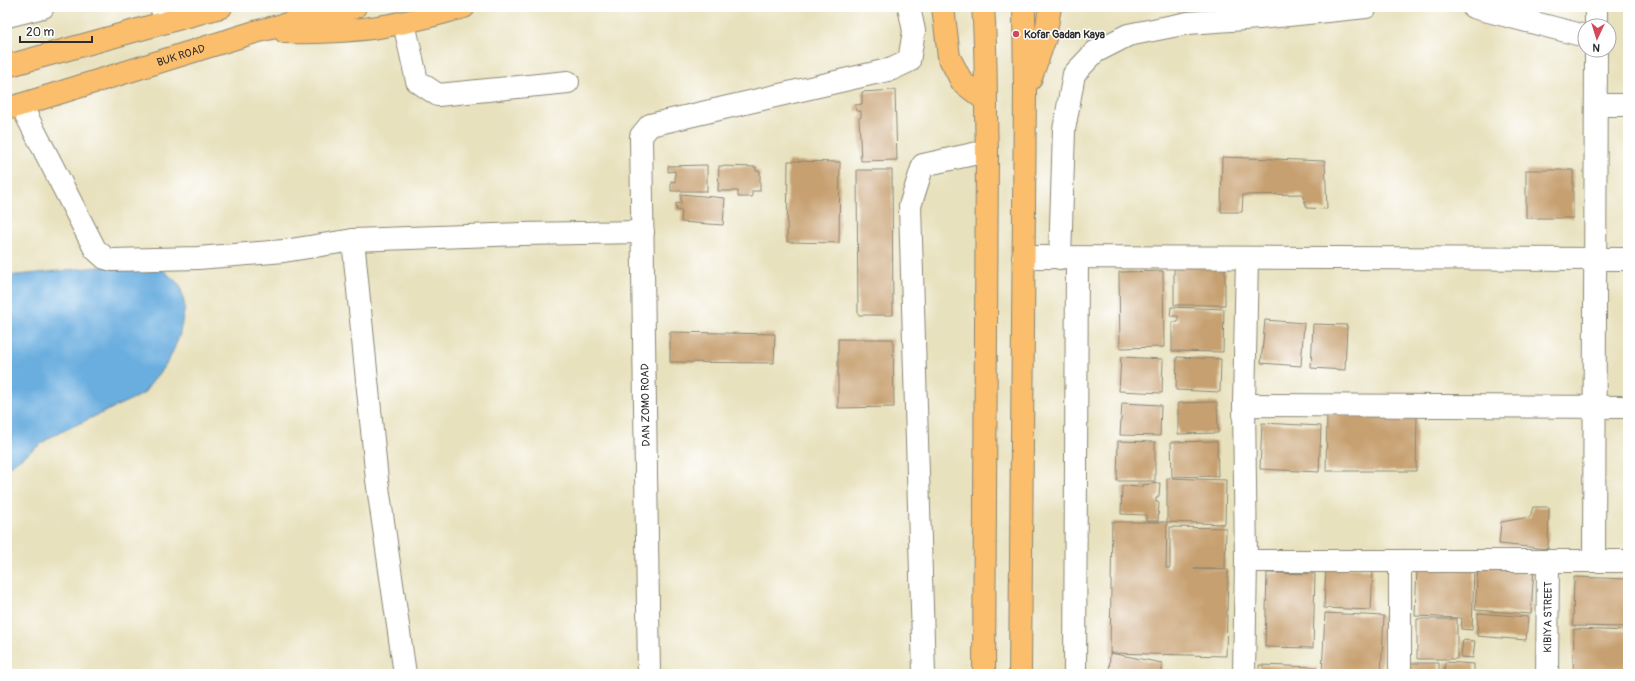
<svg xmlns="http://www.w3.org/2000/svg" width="1635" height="681" viewBox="0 0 1635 681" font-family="Pangolin,sans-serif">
<rect width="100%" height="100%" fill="#fff"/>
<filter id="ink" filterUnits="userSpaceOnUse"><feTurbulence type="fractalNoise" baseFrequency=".025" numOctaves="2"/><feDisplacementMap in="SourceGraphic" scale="8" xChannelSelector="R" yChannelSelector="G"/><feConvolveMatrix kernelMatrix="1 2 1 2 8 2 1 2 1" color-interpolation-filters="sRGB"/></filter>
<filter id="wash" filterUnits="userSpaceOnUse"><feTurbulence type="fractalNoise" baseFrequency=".012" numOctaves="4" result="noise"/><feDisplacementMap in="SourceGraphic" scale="16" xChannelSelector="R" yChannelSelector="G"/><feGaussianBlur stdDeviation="0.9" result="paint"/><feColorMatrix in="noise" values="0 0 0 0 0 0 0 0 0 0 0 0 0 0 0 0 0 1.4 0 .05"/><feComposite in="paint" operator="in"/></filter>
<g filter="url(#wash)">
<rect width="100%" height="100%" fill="#e8e1bd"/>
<path fill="#6aaedf" stroke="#4a6c85" d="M130 266 163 270 180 285 185 307 179 337 169 360 143 394 52 436 7 468V276L99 267Z"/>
<g id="blocks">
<path fill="#c7a071" d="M895 90 897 160 861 161 859 118 861 117V111H856L855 105 862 104V92Z
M1222 157 1325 161 1327 209 1307 208 1302 194 1243 195 1242 212H1221Z
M788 161 840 162 839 243 787 242Z
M707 165V191H671V181L675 182V171L668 172V166Z
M719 166 756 167V171H760V191H752V197H738V191H718Z
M857 170H892L893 315H858Z
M1526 170H1573V218H1526Z
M681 194 725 198 723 225 681 222 682 211 676 210V203L681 204Z
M1174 264H1225V305H1174Z
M1163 271 1164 347 1120 348 1119 272Z
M1171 307 1224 309 1223 352 1172 351V322H1178V316H1170Z
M1265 320 1304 323 1301 366 1261 363Z
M1313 324 1347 325 1345 370 1311 368Z
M670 332 775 334 774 363 670 362Z
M838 339H893L894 407 838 408Z
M1121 357 1163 359 1162 393 1119 391Z
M1177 357 1221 359 1220 392 1176 390Z
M1217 402 1218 433 1178 434V403Z
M1122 403 1161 405 1160 436 1120 435Z
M1327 414 1417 415 1416 471H1326Z
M1262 423 1321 426 1319 472 1260 469Z
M1118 441 1155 442V481H1117Z
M1217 441 1218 476 1172 477 1171 442Z
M1167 478 1226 480 1225 524 1167 522 1166 568H1170V527L1226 528 1225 569H1194L1228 570 1226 656 1110 653 1112 522H1167Z
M1160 483 1159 496 1156 498V502H1159L1158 521H1146V515L1121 514 1122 486 1142 487V485Z
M1533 507H1549L1548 549 1499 544 1501 522 1530 517Z
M1478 565 1534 568 1531 614 1475 610Z
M1326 567 1373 569 1371 610 1324 608Z
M1417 567 1474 569 1472 630 1461 629 1462 618 1415 616Z
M1267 573 1315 574 1313 648 1265 647Z
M1574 577 1628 579V627L1573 626Z
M1325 613 1384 616 1381 674H1322Z
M1478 613 1528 617 1526 640 1477 636Z
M1417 619H1457V659H1417Z
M1574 629 1628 631V674H1573Z
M1463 640 1475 641 1473 658 1461 657Z
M1110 653 1162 663V674H1109Z
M1445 662 1474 664V674H1444Z
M1407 663H1439V674H1407Z
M1259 665 1317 667V674H1259Z"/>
</g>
</g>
<g filter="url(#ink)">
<use href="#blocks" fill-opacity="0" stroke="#8a8674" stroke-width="1"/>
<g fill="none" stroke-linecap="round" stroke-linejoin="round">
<defs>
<g id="minor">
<path d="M161 7 167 22"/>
<path d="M1473 7 1585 36"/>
<path d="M7 16 43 7"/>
<path d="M404 23 417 81 438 95 568 82"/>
<path d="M1596 26V7"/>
<path d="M21 105 95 249 105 258 112 260 198 258 284 251 353 240 521 234 643 232"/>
<path d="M1596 105H1628"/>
<path d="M353 240 377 480 405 674"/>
<path d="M1023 257 1628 259"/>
<path d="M1060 258 1064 130 1074 74 1095 52 1128 35 1188 23 1259 18 1366 7"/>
<path d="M1244 405 1628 407"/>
<path d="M1246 561H1628"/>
<path d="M1594 561 1596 50"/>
<path d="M649 674 641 136 650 125 892 69 909 61 914 31 909 7"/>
<path d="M924 674 910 206 923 165 987 151"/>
<path d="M1075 674 1077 258"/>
<path d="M1244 674 1246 561 1244 405 1247 258"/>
<path d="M1400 674V561"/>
<path id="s1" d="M1547 674 1548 561"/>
</g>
<g id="major">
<path d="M943 7 949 57 962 82 985 100"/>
<path d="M983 7C987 55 985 103 987 151L984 674"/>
<path d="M285 32C325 33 365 31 405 22 425 18 445 12 464 7"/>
<path d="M7 66 221 7"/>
<path d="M1030 80 1045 38 1050 7"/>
<path id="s2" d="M7 109 255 32 355 7"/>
<path d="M1020 674 1025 93 1024 7"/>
</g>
</defs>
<use href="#minor" stroke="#8a8674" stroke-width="24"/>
<use href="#major" stroke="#8a8674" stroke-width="24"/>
<use href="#minor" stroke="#fff" stroke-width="22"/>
<use href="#major" stroke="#fabe6d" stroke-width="22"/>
</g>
</g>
<circle fill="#d1495b" stroke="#fff" stroke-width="1.5" cx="1016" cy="34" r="4"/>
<g text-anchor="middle" stroke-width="3" stroke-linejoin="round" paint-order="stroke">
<g font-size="11" font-weight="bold" fill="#2b2b2b" stroke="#fff" text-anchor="start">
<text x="1024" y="38">Kofar Gadan Kaya</text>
</g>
<g font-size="11" fill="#2b2b2b" stroke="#fff">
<text dy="4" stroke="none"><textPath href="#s2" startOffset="182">BUK ROAD</textPath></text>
<text transform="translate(645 405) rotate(-91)" y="4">DAN ZOMO ROAD</text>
<text dy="4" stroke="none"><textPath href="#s1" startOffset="57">KIBIYA STREET</textPath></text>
</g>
</g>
<rect width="1635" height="681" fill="none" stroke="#fff" stroke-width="24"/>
<g transform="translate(1597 38) rotate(184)"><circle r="19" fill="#ffffff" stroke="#aaaaaa"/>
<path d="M0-3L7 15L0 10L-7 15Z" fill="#d1495b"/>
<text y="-6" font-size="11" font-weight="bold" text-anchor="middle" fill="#2b2b2b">N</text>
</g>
<path d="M20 36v6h72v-6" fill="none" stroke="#2b2b2b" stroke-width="2"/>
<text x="26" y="36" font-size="12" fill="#2b2b2b" stroke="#ffffff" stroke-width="3" paint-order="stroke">20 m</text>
</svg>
